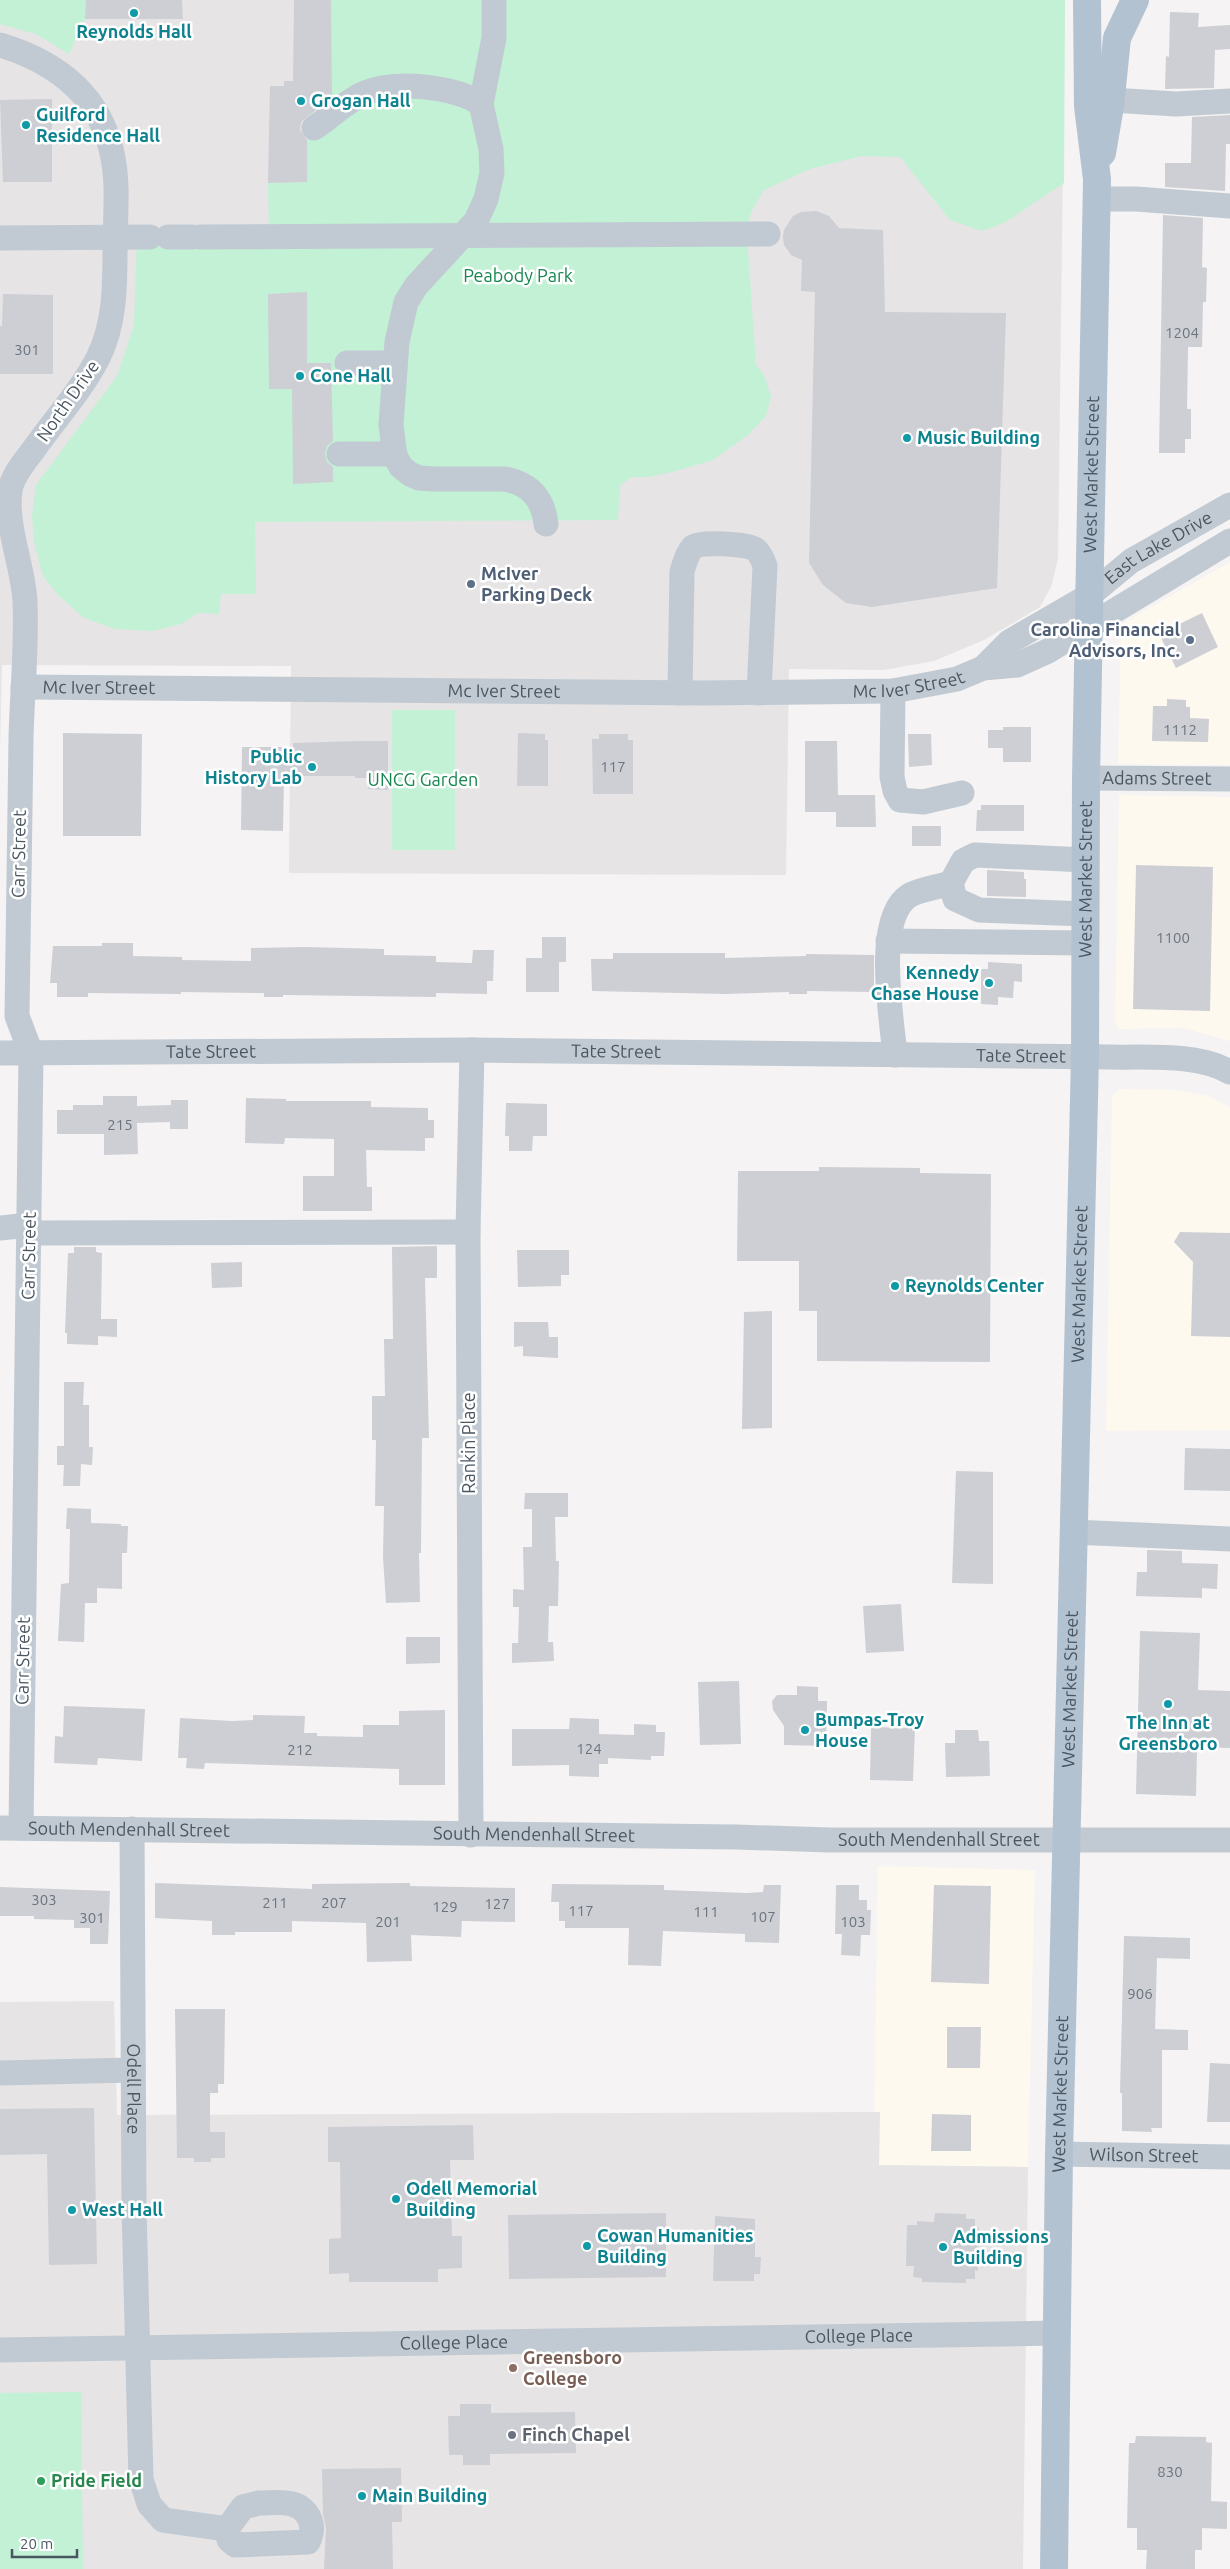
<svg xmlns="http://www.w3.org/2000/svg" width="1230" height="2569" viewBox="0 0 1230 2569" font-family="Ubuntu,sans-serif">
<rect width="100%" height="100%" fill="#f5f3f3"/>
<path fill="#fdf9ef" d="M1230 562V765L1118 764 1121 624Z
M1119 795 1230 797V1041L1183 1028 1119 1029 1115 1023Z
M1119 1089 1177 1090 1209 1096 1230 1107V1430L1106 1431 1112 1096Z
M878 1866 1035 1870 1028 2167 879 2165 880 2112H874Z"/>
<path fill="#e6e4e5" d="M0 0H1065L1058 559 1051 587 1040 607 984 640 934 661 884 670 789 669 786 875 289 873 291 666 2 665 0 752Z
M114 2001 117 2115 880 2112 879 2165 1028 2167 1023 2569H0V2002Z"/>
<path fill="#c3f1d5" d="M0 0H86L85 19 69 54 36 34 0 24Z
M331 0H1065L1064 183 1004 223 982 231 950 220 900 157 862 156 810 169 764 190 751 212 747 235 756 365 764 375 771 396 766 416 749 434 713 460 676 471 649 477H631L620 486 618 520 255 522 256 594H221L219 614 198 613 181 624 153 631 115 629 84 618 58 595 43 576 34 542 32 515 36 485 117 376 134 325 137 237 269 236 268 183 307 182V135H310V113L332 110Z
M392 710H455V850H392Z
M81 2392 83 2569H0V2393Z"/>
<path fill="#cdcfd5" d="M86 0H182L183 19H85Z
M294 0H331L332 97 301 122 300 130 307 140V182L268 183 270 86H284V81H293Z
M1170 12 1199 13 1198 27 1230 25V49L1215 50 1214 88 1165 89 1166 56 1169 57Z
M52 99V182H3L0 100Z
M1230 115V144H1226L1225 191 1165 187V163H1191L1192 117Z
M816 211 829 216 839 228 883 230 885 312 1006 313 997 588 872 607 846 603 823 585 809 563 815 292 801 291 802 260 791 255 784 245 783 237 784 230 793 216 801 212Z
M1163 215 1203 218 1202 267 1207 268 1206 302H1203L1202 347H1188L1187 409H1191V439H1185V453H1159Z
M307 292V363H331L333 441 327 446 325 454 327 462 333 467V482L293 484 292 389H269L268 294Z
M3 294 53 295V374H0V326H2Z
M1202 613 1218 647 1176 668 1159 634Z
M1167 699 1186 700V707H1190V718L1209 719 1208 742 1152 741 1153 706H1167Z
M1003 727H1031V762H1003V748H988V730H1003Z
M63 733 142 734 141 836H63Z
M518 733 545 734V740H548V786H517Z
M599 734H628V740H633V794H593L592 739H599Z
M908 734H931L932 765 909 767Z
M358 741H388V790L368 789 369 778H355V776H284L283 831 241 830 242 747H293V743Z
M805 741H837L838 795H875L876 827H836V812H805Z
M981 805H1024V831H976L977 810H981Z
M912 826H941V846H912Z
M1136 865 1213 867 1210 1011 1133 1009Z
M987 870 1024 872V879H1026V897L987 896Z
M542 937H566V962H559V992H526V958H542Z
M102 943H133V956L182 957V960L251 961V948L305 947 384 949V955L436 956V962L472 963 473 950H494L493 981H487V994L436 993V997L283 995V997H264V993L181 992V994L88 993V997H57V983H50L53 946H102Z
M613 953H725V958L806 956V954L874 955V992L807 991V994H789V992L725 994 592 991 591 959H613Z
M988 962 1022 964V982L1014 981 1013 998 998 997V1005L981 1004V969H988Z
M103 1096H137V1106L171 1105V1100H188V1129H170V1122L137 1123 138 1154 104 1155V1134H57V1110H73V1105H103Z
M246 1098 286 1099V1101H371V1107L428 1108V1120H434V1138H425V1151L366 1150 367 1187H372V1211H303V1176H334V1139L285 1138 284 1144 245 1143Z
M506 1103 547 1104V1136H533L532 1151H509V1136H505Z
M819 1167 920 1168V1173L991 1174 990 1362 817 1361V1311H799V1261H737L738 1171H819Z
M1180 1232 1230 1233V1337L1191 1336 1193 1262 1174 1242Z
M437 1246V1278H425L429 1438H422L421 1553H419L420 1602 386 1603 383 1557 384 1506H375L376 1440H372V1396H385L384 1339H393L392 1247Z
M74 1247H96V1252L102 1253 101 1319H117V1337L98 1336V1345L67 1344V1333H65L68 1253H74Z
M517 1250H569V1275H561V1286L518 1287Z
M242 1262V1287L212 1288 211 1263Z
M772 1311V1428L742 1429 744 1312Z
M514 1322H548L549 1337H558V1358L523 1356V1346L514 1347Z
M64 1382H84L83 1405H89V1447H93L92 1465 81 1464 80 1486H63L64 1465H57V1446H64Z
M1185 1448 1230 1449V1491L1184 1490Z
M956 1471 993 1472V1584L952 1583Z
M525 1493H568V1517H555L556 1561H559L558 1606H549L548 1642H553L554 1661 512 1663V1643H518L519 1607H513V1589L524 1590 523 1547H532V1509H524Z
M67 1508 91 1509V1523L121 1524V1526H128L127 1553H122V1589L97 1588V1603H85L84 1642 58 1641 61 1584 69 1583 70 1529H66Z
M1147 1550 1182 1551V1563L1218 1564 1217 1589 1202 1588V1598L1136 1596 1137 1572H1147Z
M901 1604 904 1651 866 1653 863 1606Z
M1140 1631 1200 1633 1198 1690 1230 1691V1748L1197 1747 1196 1796 1136 1794Z
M406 1637H440V1663L406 1664Z
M739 1681 741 1744 700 1745 698 1682Z
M797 1686 818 1687V1701H827L826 1746 784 1745V1726L773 1710 772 1701 777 1695H797Z
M64 1706 145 1709 142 1761 98 1758 97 1765 54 1763 55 1736 63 1737Z
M445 1710V1785H399V1769L205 1763 204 1769 186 1768 187 1758H178L180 1718 232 1721 253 1720V1715L305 1716 304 1733H317V1736L363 1737V1725H399V1711Z
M570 1718 599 1719V1734L634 1735V1724L656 1725V1732H665L664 1756H651V1760L608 1758V1764H599V1777L569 1776V1765L512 1766V1729H569Z
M871 1727 915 1728 913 1781 870 1780Z
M955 1730H978L979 1741H989L990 1776 946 1777 945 1743H955Z
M155 1883 312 1889V1884L410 1883V1886L515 1888V1922L462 1921 461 1937 411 1935 412 1961 367 1962 366 1923 292 1921V1932H235V1935H212V1921L155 1918Z
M552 1884 664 1885V1890L747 1893 763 1892 764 1885H781L779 1943 745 1942V1934L663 1931 661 1966 628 1965 629 1928H565V1921H559V1902H551Z
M836 1885H859V1900H867V1910H871L870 1935H861L860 1956 841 1955 842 1934H835Z
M934 1885 991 1886 989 1984 931 1982Z
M0 1887 110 1891 108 1944H90V1928H74V1920L34 1919V1916H0Z
M1124 1936 1190 1938V1959L1157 1958 1155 2029 1188 2030V2050H1162V2128H1151L1152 2132 1122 2131V2093H1120Z
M175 2009H225L224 2084H218V2093H210V2132H225V2158H211V2162H194V2158H177Z
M947 2027H981L980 2068H947Z
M1210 2063 1230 2064V2122H1207Z
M94 2108 97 2264 49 2265 47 2154 0 2155V2109Z
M932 2114 971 2115V2151H931Z
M473 2125 474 2160H450L452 2236H462V2268L438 2269V2282H349V2273L329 2274V2239L341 2238 340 2162H328V2127Z
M666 2213V2277L509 2279 508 2215Z
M935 2213 966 2214V2219H975V2227H979L978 2271 975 2270V2279H966V2283L922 2282V2278L913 2277 914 2266H906L907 2225H917V2221L934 2222Z
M715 2216 755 2219V2257H761L760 2274H754V2281H713Z
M460 2404H491V2413L575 2412 576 2453 490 2454V2465H463V2455H449L448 2416H460Z
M1136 2436 1206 2437V2442L1212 2443 1211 2501 1227 2502V2529L1202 2528V2550H1195V2569H1146L1147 2550H1137V2528H1127L1129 2443H1135Z
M401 2468 402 2522H392L393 2569H324L326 2529 323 2514 322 2469Z"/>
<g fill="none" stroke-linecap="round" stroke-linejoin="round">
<g stroke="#c1cad2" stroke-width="25">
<path d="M494 0V38L481 104 491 149 492 173 486 199 476 221 416 286 406 302 397 342 391 425 395 456 401 467 410 474 419 478 434 479H505C530 484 543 498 546 524"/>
<path d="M0 45C56 62 99 94 112 153 119 184 115 218 115 249 115 286 115 324 98 358 81 391 55 419 34 449 25 461 12 476 10 490 5 526 23 565 25 601 27 647 22 693 21 739 20 831 18 923 17 1016L31 1053 21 1828"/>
<path d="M1111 100 1176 104 1230 101"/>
<path d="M314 128C331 117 346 101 365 93 395 80 454 86 481 104"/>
<path d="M1097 199H1136L1230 206"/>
<path d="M168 237H192"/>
<path d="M0 238 150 237"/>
<path d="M347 363H395"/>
<path d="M339 454H395"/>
<path id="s1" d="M983 668 1009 642 1090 595 1131 561 1230 505"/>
<path id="s2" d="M23 687 703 693 893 691 957 679 983 668 1017 665 1048 651 1230 541"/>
<path d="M893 691 892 777 895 791 900 800 923 802 962 793"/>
<path d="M680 693 682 572C684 564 687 553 693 547 701 541 747 544 755 549 760 553 763 560 765 566L759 693"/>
<path id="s3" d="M1086 778 1230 779"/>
<path d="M1086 914 979 910 955 899 951 883 963 861 975 855 1086 860"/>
<path d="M888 941 1086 943"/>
<path id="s4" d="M0 1053 472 1050 1110 1057C1148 1058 1196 1053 1230 1072"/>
<path d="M895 1055C892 1019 873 917 910 895 922 889 938 887 951 883"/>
<path d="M0 1228 30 1225"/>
<path d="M30 1233 468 1232"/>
<path d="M1073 1532 1230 1539"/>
<path id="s5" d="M0 1828 736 1837 829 1840H1230"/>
<path id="s6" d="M132 1829 134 2208 141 2479 149 2504 163 2520 227 2529"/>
<path d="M471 1835 468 1232 472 1050"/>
<path d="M0 2073 133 2070"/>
<path id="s7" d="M1059 2154 1230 2157"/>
<path id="s8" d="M0 2350 1057 2333"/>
<path d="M259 2503C278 2503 301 2498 310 2520 313 2528 312 2534 308 2542L235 2545 229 2540 227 2529 243 2507Z"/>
</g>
<g stroke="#b3c2d1" stroke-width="28">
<path d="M1102 153 1110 106 1117 38 1135 0"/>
<path id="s9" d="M1054 2569 1059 2154 1085 1057 1086 778 1097 179 1088 106 1087 0"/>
</g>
<path stroke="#c1cad2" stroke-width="25" d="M200 237 768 234"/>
</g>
<g fill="#0f9aa8" stroke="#fff" stroke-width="2">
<circle cx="134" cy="13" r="5"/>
<circle cx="301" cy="101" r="5"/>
<circle cx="26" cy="125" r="5"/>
<circle cx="300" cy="376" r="5"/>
<circle cx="907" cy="438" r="5"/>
<circle cx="312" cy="767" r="5"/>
<circle cx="989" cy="983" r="5"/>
<circle cx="895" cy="1286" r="5"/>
<circle cx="1168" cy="1704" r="5"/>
<circle cx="805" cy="1730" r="5"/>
<circle cx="396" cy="2199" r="5"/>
<circle cx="72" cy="2210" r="5"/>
<circle cx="587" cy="2246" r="5"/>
<circle cx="943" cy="2247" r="5"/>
<circle cx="362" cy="2496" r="5"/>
</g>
<g fill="#5c6f8a" stroke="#fff" stroke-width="2">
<circle cx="471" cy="584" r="5"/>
<circle cx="1190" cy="640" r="5"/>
</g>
<circle fill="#8d6e63" stroke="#fff" stroke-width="2" cx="513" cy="2368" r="5"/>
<circle fill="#6b7280" stroke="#fff" stroke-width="2" cx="512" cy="2435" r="5"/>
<circle fill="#2e9e5b" stroke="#fff" stroke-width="2" cx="41" cy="2481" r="5"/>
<g text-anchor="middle" stroke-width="5" stroke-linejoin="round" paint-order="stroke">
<g font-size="15" fill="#6b747e">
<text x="1182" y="338">1204</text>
<text x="27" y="355">301</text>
<text x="1180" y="735">1112</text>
<text x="613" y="772">117</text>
<text x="1173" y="943">1100</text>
<text x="120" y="1130">215</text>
<text x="589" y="1754">124</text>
<text x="300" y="1755">212</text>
<text x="44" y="1905">303</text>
<text x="275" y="1908">211</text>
<text x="334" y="1908">207</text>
<text x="497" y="1909">127</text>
<text x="445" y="1912">129</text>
<text x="581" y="1916">117</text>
<text x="706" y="1917">111</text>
<text x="763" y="1922">107</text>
<text x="92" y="1923">301</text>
<text x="388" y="1927">201</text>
<text x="853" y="1927">103</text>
<text x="1140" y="1999">906</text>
<text x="1170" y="2477">830</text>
</g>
<g font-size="18" font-weight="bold" fill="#0d838f" stroke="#fff" text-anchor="start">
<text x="134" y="38" text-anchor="middle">Reynolds Hall</text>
<text x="311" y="107">Grogan Hall</text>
<text x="36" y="121">Guilford<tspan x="36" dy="21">Residence Hall</tspan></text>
<text x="310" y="382">Cone Hall</text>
<text x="917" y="444">Music Building</text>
<text x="302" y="763" text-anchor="end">Public<tspan x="302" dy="21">History Lab</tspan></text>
<text x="979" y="979" text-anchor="end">Kennedy<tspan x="979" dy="21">Chase House</tspan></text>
<text x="905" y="1292">Reynolds Center</text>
<text x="815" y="1726">Bumpas-Troy<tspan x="815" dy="21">House</tspan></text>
<text x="1168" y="1729" text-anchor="middle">The Inn at<tspan x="1168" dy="21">Greensboro</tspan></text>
<text x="406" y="2195">Odell Memorial<tspan x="406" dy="21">Building</tspan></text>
<text x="82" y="2216">West Hall</text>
<text x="597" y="2242">Cowan Humanities<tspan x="597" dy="21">Building</tspan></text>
<text x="953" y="2243">Admissions<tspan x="953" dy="21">Building</tspan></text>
<text x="372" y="2502">Main Building</text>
</g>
<g font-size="18" fill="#17864f" stroke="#fff">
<text x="518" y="282">Peabody Park</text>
<text x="423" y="786">UNCG Garden</text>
</g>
<g font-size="18" fill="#4a5661" stroke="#fff">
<text transform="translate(68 401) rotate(-55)" y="6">North Drive</text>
<text dy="6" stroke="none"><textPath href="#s9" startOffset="2095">West Market Street</textPath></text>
<text dy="6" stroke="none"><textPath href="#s1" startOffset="214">East Lake Drive</textPath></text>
<text dy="6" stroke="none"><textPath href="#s2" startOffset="886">Mc Iver Street</textPath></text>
<text dy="6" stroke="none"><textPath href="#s2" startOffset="76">Mc Iver Street</textPath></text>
<text dy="6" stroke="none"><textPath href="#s2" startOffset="481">Mc Iver Street</textPath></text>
<text dy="6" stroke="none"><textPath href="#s3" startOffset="71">Adams Street</textPath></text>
<text transform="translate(19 854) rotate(-89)" y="6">Carr Street</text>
<text dy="6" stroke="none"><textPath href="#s9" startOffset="1690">West Market Street</textPath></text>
<text dy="6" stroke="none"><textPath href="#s4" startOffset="211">Tate Street</textPath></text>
<text dy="6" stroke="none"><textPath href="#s4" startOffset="616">Tate Street</textPath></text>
<text dy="6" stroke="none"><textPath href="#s4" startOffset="1021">Tate Street</textPath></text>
<text transform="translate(29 1256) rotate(-89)" y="6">Carr Street</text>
<text dy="6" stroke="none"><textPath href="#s9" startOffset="1285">West Market Street</textPath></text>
<text transform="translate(469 1443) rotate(-90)" y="6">Rankin Place</text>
<text transform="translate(23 1661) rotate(-89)" y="6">Carr Street</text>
<text dy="6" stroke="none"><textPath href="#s9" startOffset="880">West Market Street</textPath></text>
<text dy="6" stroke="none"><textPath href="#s5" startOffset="129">South Mendenhall Street</textPath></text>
<text dy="6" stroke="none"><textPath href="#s5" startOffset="534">South Mendenhall Street</textPath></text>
<text dy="6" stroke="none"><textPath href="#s5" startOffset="939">South Mendenhall Street</textPath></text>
<text dy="6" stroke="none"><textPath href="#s6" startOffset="260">Odell Place</textPath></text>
<text dy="6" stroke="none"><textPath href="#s9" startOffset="475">West Market Street</textPath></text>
<text dy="6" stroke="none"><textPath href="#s7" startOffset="85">Wilson Street</textPath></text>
<text dy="6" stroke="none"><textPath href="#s8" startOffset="859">College Place</textPath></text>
<text dy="6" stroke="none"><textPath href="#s8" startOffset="454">College Place</textPath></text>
</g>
<g font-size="18" font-weight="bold" fill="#4e5e75" stroke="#fff" text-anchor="start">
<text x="481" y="580">McIver<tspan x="481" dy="21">Parking Deck</tspan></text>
<text x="1180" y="636" text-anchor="end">Carolina Financial<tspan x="1180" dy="21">Advisors, Inc.</tspan></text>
</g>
<g font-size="18" font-weight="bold" fill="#785e54" stroke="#fff" text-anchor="start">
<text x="523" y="2364">Greensboro<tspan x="523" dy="21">College</tspan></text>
</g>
<g font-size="18" font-weight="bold" fill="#5b616d" stroke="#fff" text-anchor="start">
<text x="522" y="2441">Finch Chapel</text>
</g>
<g font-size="18" font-weight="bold" fill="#27864d" stroke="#fff" text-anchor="start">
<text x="51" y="2487">Pride Field</text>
</g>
</g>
<path d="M12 2549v8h65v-8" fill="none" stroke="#4a5661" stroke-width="2.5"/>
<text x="20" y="2549" font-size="15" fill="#4a5661" stroke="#ffffff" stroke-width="4" paint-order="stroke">20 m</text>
</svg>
